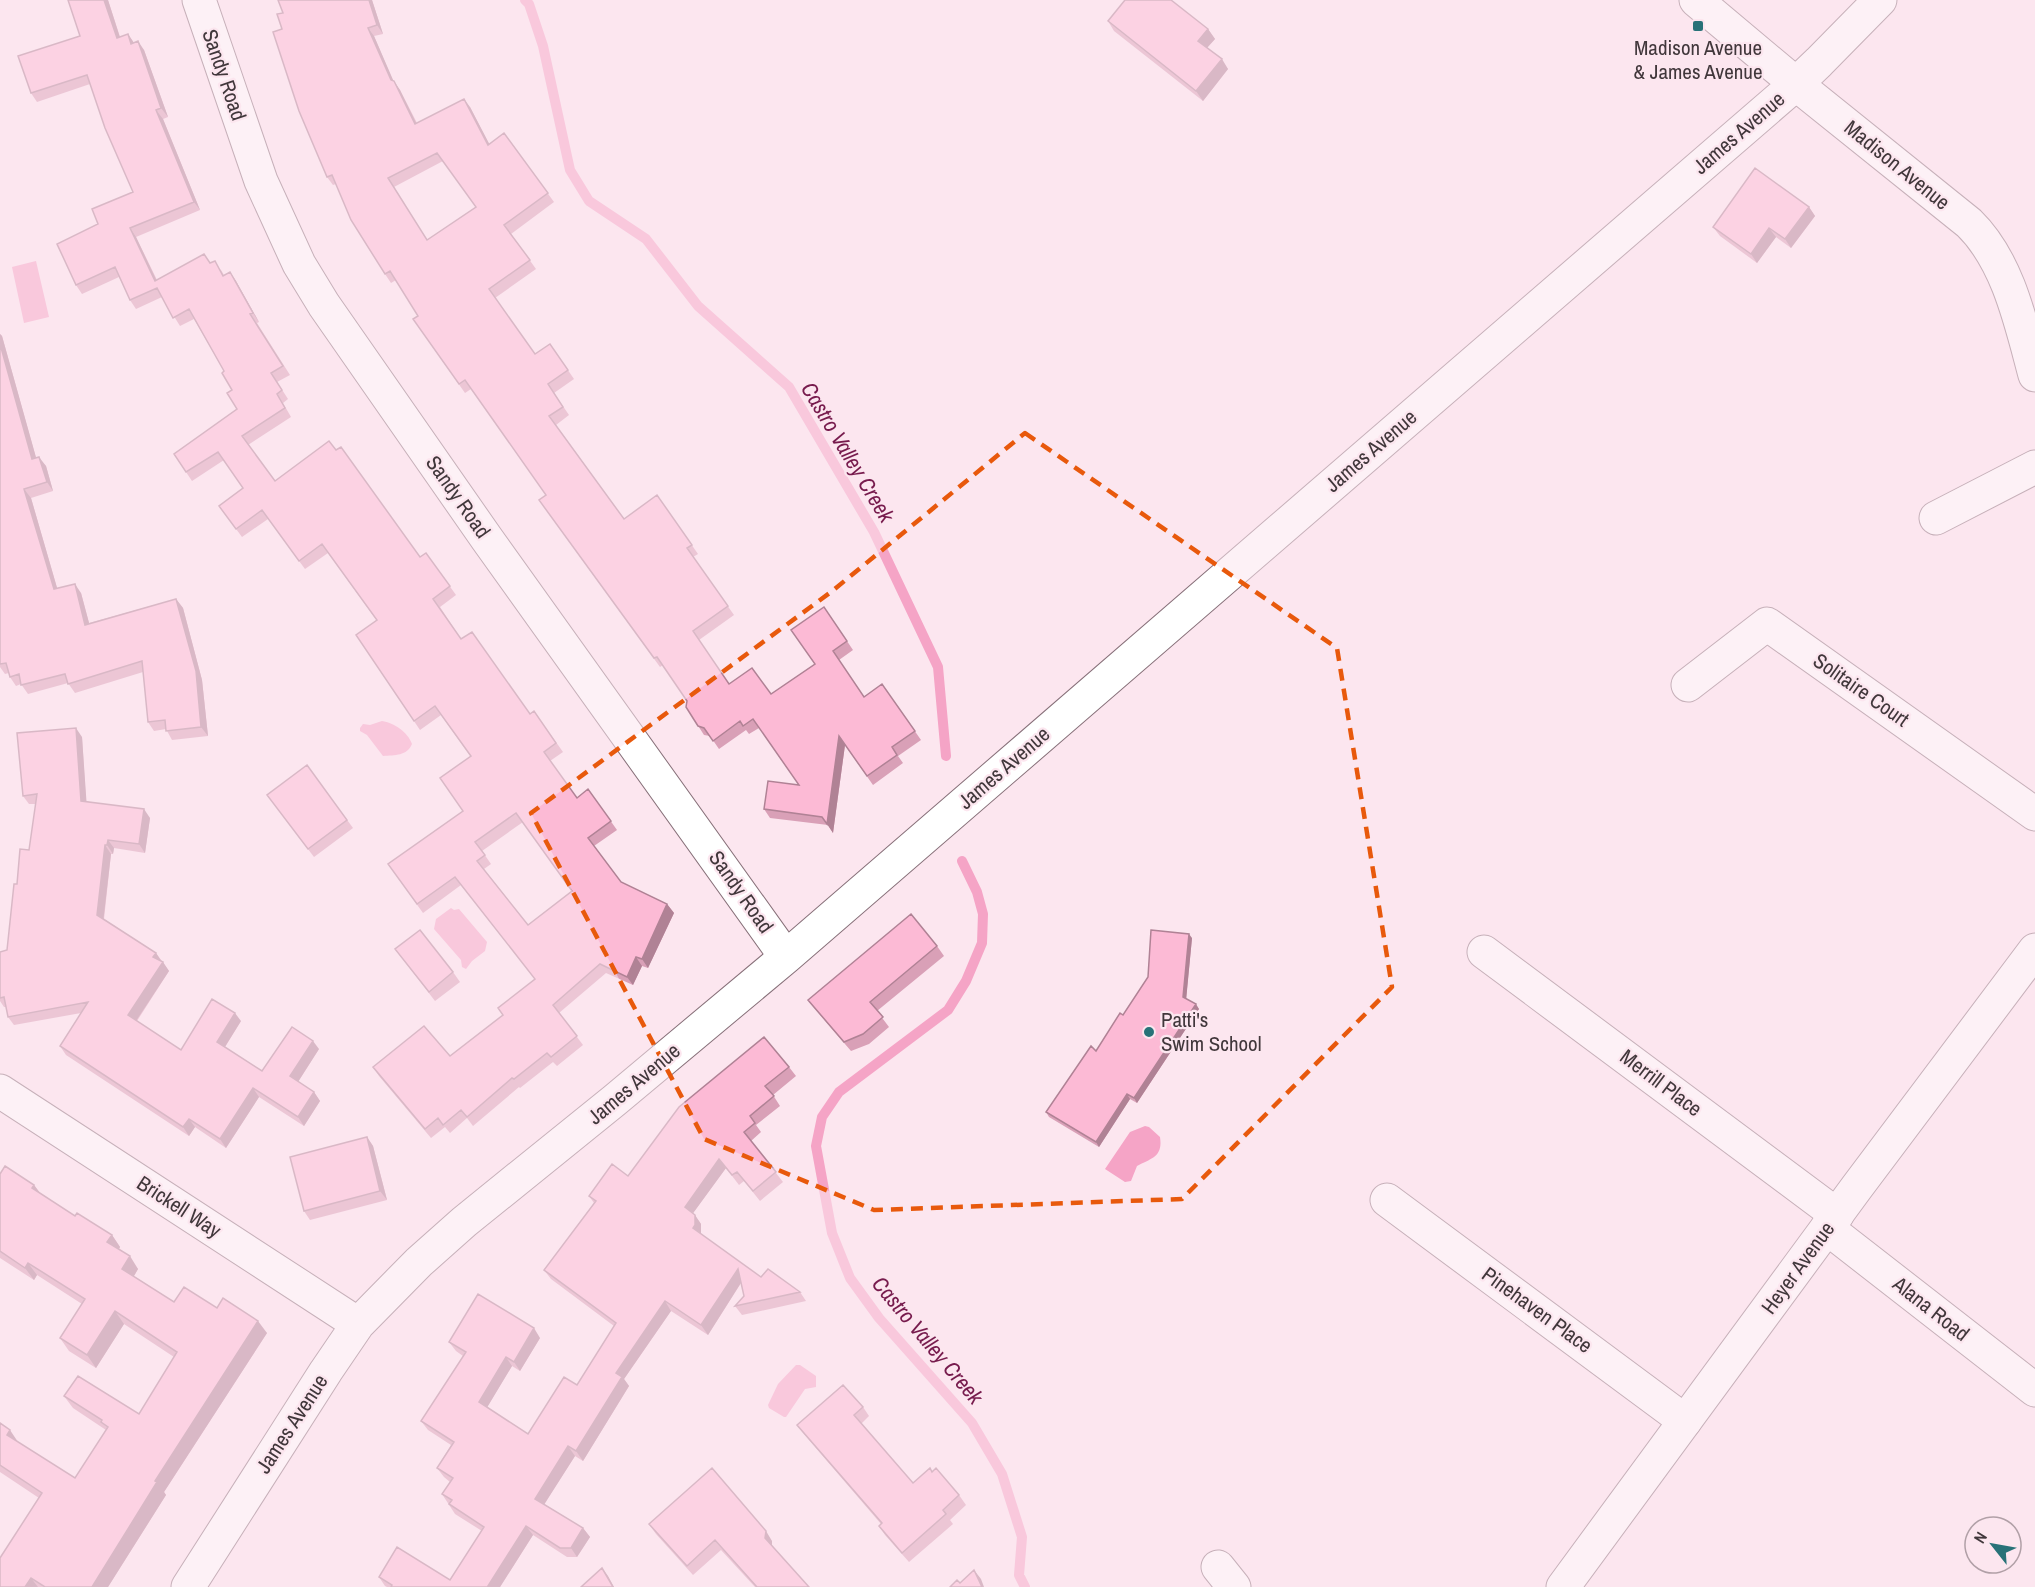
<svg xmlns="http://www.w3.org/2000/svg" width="2035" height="1587" viewBox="0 0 2035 1587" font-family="'Archivo Narrow',sans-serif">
<rect width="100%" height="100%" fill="#fce6ef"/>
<path fill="#f5a4c6" d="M36 261 49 317 24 323 12 267Z
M382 721C394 723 408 732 412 744 407 756 395 755 383 756L367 735 360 731V728L363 724 370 725Z
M451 908 454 910 459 909 487 942 485 951 472 961 466 969 462 967 461 960 434 929 436 919Z
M1145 1126 1149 1127 1160 1137C1163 1157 1152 1158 1137 1166L1131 1181 1125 1182 1105 1169 1130 1132Z
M796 1365H800L816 1376V1387L805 1389 786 1417H784L769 1408 768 1405 778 1384Z"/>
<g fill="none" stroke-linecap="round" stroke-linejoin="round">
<path stroke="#f5a4c6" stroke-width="10" d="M525 0 529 4 543 46 570 170 589 201 646 239 698 306 789 387 874 532 938 667 946 756
M962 861 977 892 983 914 982 943 966 981 948 1010 839 1092 822 1117 816 1146 832 1233 850 1278 879 1318 972 1423 1002 1474 1022 1537 1019 1575 1025 1587"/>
<defs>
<path id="street" d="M199 0 261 181 299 264 324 305 487 539 786 957
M1696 0 1796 84 1969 223C2008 261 2021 323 2035 375
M1936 518 2035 467
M1688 685 1767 624 2035 814
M1484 952 1837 1215
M0 1091 358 1324
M1387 1200 1685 1421
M1827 1228 2035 1390
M1218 1567 1234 1587
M188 1587 326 1371 358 1324 419 1262 464 1222 615 1100 786 957 1796 84 1819 62 1880 0"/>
<path id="secondary" d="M1563 1587 1857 1187 2035 950"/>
</defs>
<use href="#street" stroke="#877079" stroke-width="35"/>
<use href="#secondary" stroke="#877079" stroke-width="35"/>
<use href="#street" stroke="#fff" stroke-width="33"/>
<use href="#secondary" stroke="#fff" stroke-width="33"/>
</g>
<path fill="#d9a0b7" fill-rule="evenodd" d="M68 0H108L120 37 128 34 134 43 144 50 168 117 163 119 200 210 136 237 157 280 211 263 221 270 224 275 230 272 236 281 259 322 257 323 290 375 277 382 288 399 283 403 291 417 248 445 275 481 420 557 426 553 456 595 440 607 461 639 530 714 534 711 563 752 550 761 577 798 588 789 617 830 594 846 621 882 667 904 674 913 648 968 642 966 633 985 606 973 559 1013 583 1045 557 1066 553 1062 520 1088 519 1087 473 1126 467 1118 450 1133 445 1127 431 1138 379 1076 373 1067 450 1056 503 1015 535 979 461 885 423 913 388 864 463 811 470 756 441 715 420 730 356 635 377 621 328 553 305 569 268 519 242 537 219 506 243 488 224 460 192 481 174 454 237 409 232 390 224 371 194 319 180 326 162 297 136 309 130 300 119 277 82 294 76 285 98 224 133 192 90 84 37 102 31 93 80 36ZM523 822 572 891 528 925 484 869 491 864 482 851Z
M372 0 383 34 374 36 393 81 400 90 417 123 470 107 489 144 504 133 554 202 511 234 536 269 495 298 535 354 550 344 574 379 554 393 569 415 556 425 624 519 657 495 698 554 693 557 734 615 699 640 729 684 771 694 815 664 824 607 853 650 839 660 864 697 882 684 921 740 898 756 903 763 873 785 845 745 833 833 828 825 770 818 764 809 799 785 759 728 749 734 746 730 719 749 710 736 704 735 686 707 687 701 663 665 660 667 539 500 546 495 471 389 465 393 413 319 418 316 396 280 391 283 385 274 336 184 333 185 327 177 282 29 283 13ZM443 161 476 207 427 240 394 187Z
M1108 21 1208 29 1215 39 1207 48 1228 69 1203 101 1114 31Z
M1809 207 1815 216 1791 248 1776 237 1757 263 1720 236 1713 227Z
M0 334 2 336 36 458 46 466 53 491 31 498 57 588 81 593 89 623 176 599 183 608 202 680 208 736 172 740 166 729 154 731 148 722 143 672 75 693 68 683 28 694 21 684 16 686 10 677 9 673 5 674 0 667Z
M82 737 86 801 150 818 145 853 114 848 113 854H111L104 919 156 953 169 971 137 1021 181 1050 241 1021 225 1047 262 1071 319 1049 298 1082 314 1092 320 1101 304 1126 259 1097 226 1148 195 1127 189 1136 66 1055 60 1046 81 1013 14 1025 8 1017 6 1007H4L0 1001V952L7 950 17 884 29 850 36 804H29L23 796Z
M307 765 353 828 314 857 273 803Z
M1192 938 1186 999 1199 1009 1137 1103 1130 1099 1099 1147 1049 1117 1046 1112 1096 1051 1123 1015Z
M937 946 944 956 877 1011 889 1027 869 1044 851 1051 815 1009 808 1000Z
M395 949 453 972 460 982 435 1001Z
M789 1067 796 1076 773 1095 780 1106 756 1125 761 1132 751 1141 783 1182 760 1201 744 1181 739 1185 726 1168 693 1213 701 1224V1234L761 1277 800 1292 806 1301 742 1315 735 1306 744 1296 741 1283 708 1335 671 1311 624 1379 629 1386 583 1461 575 1456 544 1504 583 1528 590 1537 577 1557H567L533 1535 500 1587H387L385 1586 379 1577 450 1580 482 1531 455 1514 442 1494 450 1482 444 1477 437 1468 451 1445 428 1430 421 1421 463 1356 456 1351 449 1342 540 1338 520 1371 512 1366 487 1407 528 1434 577 1385 614 1326 551 1279 544 1270 594 1203 589 1196 628 1176Z
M367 1137 373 1146 387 1200 310 1220 304 1211Z
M0 1174 34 1185 40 1193 75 1216 112 1235 120 1247 119 1249 138 1269 134 1276 174 1302 217 1308 267 1333 164 1492 166 1495 108 1587H0L39 1498 0 1472V1423L18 1442 75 1478 106 1430 73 1408 64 1396 139 1414 174 1357 124 1324 96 1368 69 1351 60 1338 82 1304 37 1275 34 1280 0 1258Z
M863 1407 869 1416 861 1424 913 1483 932 1472 959 1495 966 1505 950 1520 953 1524 909 1562 885 1535 879 1526 881 1524 804 1434 797 1425Z
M649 1524 772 1541V1546L809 1587H755L721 1550 693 1575 656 1534Z"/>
<path fill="#b08295" d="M104 0H108L123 47 117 38Z
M369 0H372L383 34 377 25Z
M368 28 374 36 397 89 391 80Z
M1208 29 1215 39 1205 50 1198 41Z
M128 34 134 43 131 44Z
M138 41 144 50 168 117 161 108Z
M1222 59 1228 69 1203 101 1196 91Z
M394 81 400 90 421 133 415 124Z
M464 99 470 107 494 153 488 145Z
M156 110 163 119 200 210 194 202Z
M1809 207 1815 216 1791 248 1785 239Z
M130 228 136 237 161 290 155 281Z
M1769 228 1776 237 1757 263 1751 254Z
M230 272 236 281 259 322 253 313Z
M0 334 2 336 39 468 32 459 0 344Z
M39 457 46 466 53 491 47 482Z
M24 489 31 498 60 598 54 589Z
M75 584 81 593 92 634 85 625Z
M176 599 183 608 202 680 208 736 201 727Z
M76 728 82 737 87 809 81 801Z
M839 736 845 745 833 833 827 824Z
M144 809 150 818 145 853 139 844Z
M108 840 114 848 113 854 107 845Z
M105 845 111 854 103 923 97 915Z
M667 904 674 913 648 968 642 959Z
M1189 934 1192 938 1186 1001 1183 997Z
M156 953 162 962 153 957Z
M636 957 642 966 633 985 627 977Z
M163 962 169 971 134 1024 128 1015Z
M1196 1004 1199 1009 1137 1103 1134 1098Z
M235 1013 241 1021 223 1050 217 1042Z
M313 1041 319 1049 296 1085 290 1076Z
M253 1088 259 1097 226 1148 220 1139Z
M314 1092 320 1101 304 1126 298 1117Z
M1127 1094 1130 1099 1099 1147 1096 1142Z
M189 1119 195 1127 189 1136 183 1127Z
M367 1137 373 1146 387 1200 380 1191Z
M719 1159 726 1168 691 1216 685 1207Z
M34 1185 43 1197 32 1188Z
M695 1215 701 1224V1234L693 1228Z
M112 1235 120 1247 116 1254 107 1242Z
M130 1256 138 1269 131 1281 122 1269Z
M28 1263 37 1275 34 1280 25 1268Z
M738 1269 744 1278 708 1335 701 1325Z
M665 1301 671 1311 624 1379 629 1386 583 1461 576 1451 616 1373Z
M115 1311 124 1324 96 1368 87 1355Z
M258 1321 267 1333 164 1492 166 1495 108 1587H92L155 1481Z
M534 1328 540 1338 520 1371 514 1362Z
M506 1357 512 1366 485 1411 479 1402Z
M10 1430 18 1442 7 1435Z
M568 1446 575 1456 542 1508 535 1499Z
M526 1526 533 1535 500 1587H489L488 1586Z
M583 1528 590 1537 577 1557 571 1548Z
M766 1531 772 1541V1548L765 1538Z
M602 1568 608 1576 614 1587H613Z
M974 1570 981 1579 984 1587H982Z
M31 1578 38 1587H25Z"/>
<path fill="#fcbad5" stroke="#b08295" stroke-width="1.5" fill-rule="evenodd" d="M68 0H104L117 38 128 34 131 44 138 41 161 108 156 110 194 202 130 228 155 281 204 254 210 263 215 261 223 276 230 272 253 313 250 314 283 366 271 373 282 390 277 394 285 408 242 436 275 481 329 441 336 450 341 447 420 557 426 553 450 586 433 599 461 639 472 632 530 714 534 711 556 743 544 752 577 798 588 789 611 821 588 838 621 882 667 904 642 959 636 957 627 977 600 964 553 1005 577 1036 551 1057 547 1053 514 1079 512 1078 467 1117 461 1110 443 1125 438 1118 425 1129 373 1067 424 1026 450 1056 503 1015 498 1008 535 979 455 877 417 904 388 864 463 811 440 778 471 756 435 706 414 721 356 635 377 620 322 544 299 561 262 510 236 529 219 506 243 488 218 452 186 472 174 454 237 409 227 393 232 390 222 373 224 371 189 309 173 318 157 288 130 300 115 267 76 285 57 244 98 224 92 209 133 192 105 128 87 75 31 93 18 56 80 36ZM516 813 572 891 528 925 477 861 485 855 475 842Z
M278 0H369L377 25 368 28 391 80 394 81 415 124 464 99 488 145 504 133 548 193 504 225 530 260 489 289 535 354 550 344 568 370 548 384 563 407 549 416 624 519 657 495 692 545 687 548 728 606 693 631 729 684 752 668 771 694 815 664 791 630 824 607 847 641 833 651 864 697 882 684 915 731 892 747 897 755 867 776 839 736 827 824 822 817 764 809 768 781 799 785 753 719 743 726 740 721 713 741 704 728 698 726 686 707 687 701 657 657 654 658 539 500 546 495 465 380 459 384 413 319 418 316 390 271 385 274 351 220 332 175 327 177 299 111 273 32 282 29 277 14 283 13ZM437 153 476 207 427 240 388 178Z
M1125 0H1171L1208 29 1198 41 1222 59 1196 91 1108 21Z
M1755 168 1809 207 1785 239 1769 228 1751 254 1713 227Z
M0 344 32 459 39 457 47 482 24 489 54 589 75 584 85 625 176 599 196 671 201 727 166 731 165 720 148 722 142 661 68 684 65 674 21 685 19 674 10 677 6 663 0 664Z
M76 728 81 801 144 809 139 844 108 840 107 845H105L97 915 156 953 153 957 163 962 128 1015 181 1050 212 999 235 1013 217 1042 262 1071 292 1027 313 1041 290 1076 314 1092 298 1117 253 1088 220 1139 189 1119 183 1127 60 1046 88 1002 8 1017 4 997 0 998V952L7 950 14 884H17L20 849 29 850 37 794 23 796 17 733Z
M307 765 347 820 308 849 267 795Z
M911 914 937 946 870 1002 883 1017 863 1034 844 1042 808 1000Z
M420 930 453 972 429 992 395 949Z
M1151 930 1189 934 1183 997 1196 1004 1134 1098 1127 1094 1096 1142 1046 1112 1091 1046 1096 1051 1120 1013 1123 1015 1148 977Z
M764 1037 789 1067 765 1086 774 1096 750 1116 755 1123 744 1132 776 1172 753 1191 737 1172 732 1175 719 1159 685 1207 695 1215V1225L693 1228 761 1277 768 1269 800 1292 735 1306 744 1296 738 1269 701 1325 665 1301 616 1373 622 1377 576 1451 568 1446 535 1499 583 1528 571 1548H560L526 1526 488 1586 489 1587H391L392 1585 379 1577 397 1547 450 1580 484 1527 449 1504 452 1500 442 1494 453 1478 437 1468 454 1442 421 1421 466 1352 449 1342 478 1294 534 1328 514 1362 506 1357 479 1402 528 1434 564 1377 577 1385 616 1323 544 1270 596 1201 589 1196 612 1164 628 1176 679 1107Z
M367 1137 380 1191 304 1211 290 1157Z
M5 1166 34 1185 32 1188 75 1216 77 1213 112 1235 107 1242 130 1256 122 1269 174 1302 184 1287 217 1308 223 1298 258 1321 155 1481 157 1482 92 1587H45L31 1578 25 1587H0V1558L42 1493 0 1465V1423L10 1430 7 1435 75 1478 108 1427 101 1422 102 1420 64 1396 78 1376 139 1414 177 1352 115 1311 87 1355 60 1338 85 1299 28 1263 25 1268 0 1251V1174Z
M843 1385 863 1407 854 1415 913 1483 930 1468 932 1472 936 1468 959 1495 943 1510 946 1514 902 1553 879 1526 882 1523 797 1425Z
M712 1468 766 1531 765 1538 809 1587H757L715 1540 687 1566 649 1524Z
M602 1568 613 1587H581Z
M974 1570 982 1587H950L957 1580 960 1583Z"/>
<path d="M0 0H2035V1587H0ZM1025 433 1337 648 1392 987 1182 1199 874 1210 704 1139 531 813 831 592Z" fill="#fce6ef" fill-opacity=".55" fill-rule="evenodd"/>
<path fill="none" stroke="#e8590c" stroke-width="4.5" stroke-dasharray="12 8" stroke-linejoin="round" d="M1025 433 1337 648 1392 987 1182 1199 874 1210 704 1139 531 813 831 592Z"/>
<g fill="#287278" stroke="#fce6ef" stroke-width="2">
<rect x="1692" y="20" width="12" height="12" rx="3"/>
<circle cx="1149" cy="1032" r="6"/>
</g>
<g text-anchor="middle" stroke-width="4.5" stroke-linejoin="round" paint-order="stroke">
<g font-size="21" fill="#41373b" stroke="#fce6ef">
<text x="1698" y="55">Madison Avenue<tspan x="1698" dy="24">&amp; James Avenue</tspan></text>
<text x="1161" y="1027" text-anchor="start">Patti's<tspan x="1161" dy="24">Swim School</tspan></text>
</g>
<g font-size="21" fill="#41373b" stroke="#fce6ef">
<text transform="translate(224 75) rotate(71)" y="7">Sandy Road</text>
<text transform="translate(1739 133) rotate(-41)" y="7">James Avenue</text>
<text transform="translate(1897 165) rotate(39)" y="7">Madison Avenue</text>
<text transform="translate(1371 451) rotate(-41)" y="7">James Avenue</text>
<text transform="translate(458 497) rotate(55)" y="7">Sandy Road</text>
<text transform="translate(1861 690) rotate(35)" y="7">Solitaire Court</text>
<text transform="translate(1004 768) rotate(-41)" y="7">James Avenue</text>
<text transform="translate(741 892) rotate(55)" y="7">Sandy Road</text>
<text transform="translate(1661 1083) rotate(37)" y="7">Merrill Place</text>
<text transform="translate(634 1084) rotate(-40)" y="7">James Avenue</text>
<text transform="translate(179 1207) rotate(33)" y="7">Brickell Way</text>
<text transform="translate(1798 1268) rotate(-54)" y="7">Heyer Avenue</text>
<text transform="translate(1931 1309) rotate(38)" y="7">Alana Road</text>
<text transform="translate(1537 1310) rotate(36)" y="7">Pinehaven Place</text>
<text transform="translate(292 1424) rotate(-57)" y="7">James Avenue</text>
</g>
<g font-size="22" font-style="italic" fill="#771b4d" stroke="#fce6ef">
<text transform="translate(848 452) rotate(59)" y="8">Castro Valley Creek</text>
<text transform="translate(928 1340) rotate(50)" y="8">Castro Valley Creek</text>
</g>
</g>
<g transform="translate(1993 1545) rotate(301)"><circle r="28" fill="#fce6ef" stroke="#b1a0a7" stroke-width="1.5"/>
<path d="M0-4.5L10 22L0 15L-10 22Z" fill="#287278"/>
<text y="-9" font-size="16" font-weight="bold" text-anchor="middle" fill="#41373b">N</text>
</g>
</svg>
